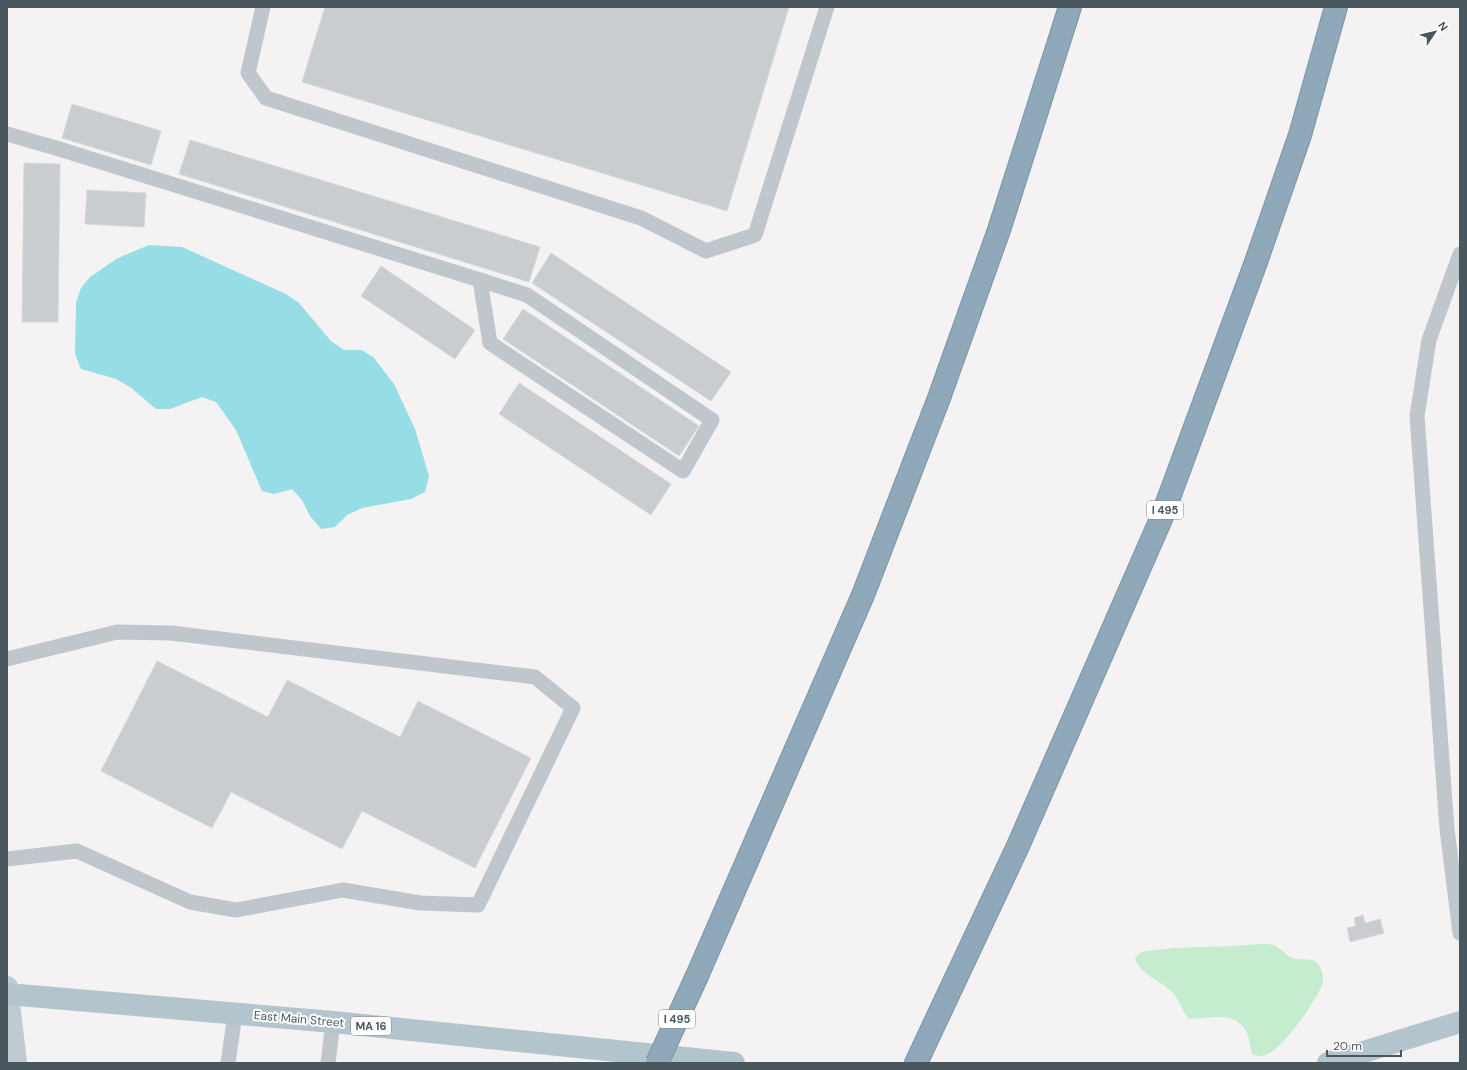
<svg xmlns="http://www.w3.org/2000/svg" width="1467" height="1070" viewBox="0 0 1467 1070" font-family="'DM Sans',sans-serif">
<rect width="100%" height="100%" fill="#f4f2f2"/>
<path fill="#c6ecd0" d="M1259 944C1264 944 1270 944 1274 945 1281 948 1285 955 1292 958 1299 961 1309 957 1316 962 1321 966 1324 976 1323 982 1319 998 1283 1048 1268 1054 1263 1057 1259 1056 1253 1055 1249 1048 1251 1039 1246 1031 1234 1010 1209 1019 1189 1019 1181 1011 1180 999 1172 992 1160 980 1140 975 1135 958L1141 952 1172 948 1235 946Z"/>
<path fill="#97dde5" d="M149 245 182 247 286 294 299 303 331 341 344 350H362L374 358 394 384 415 429 429 476 425 492 411 499 362 508 347 515 335 527 321 529 310 516 302 500 292 489 274 494 262 491 236 430 216 402 202 397 170 409H156L130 387 116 379 81 369 75 354 76 303 81 288 90 277 118 258Z"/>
<path fill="#c9cdd0" stroke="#d6d9dc" d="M325 7H789L727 211 302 82Z
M72 104 161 131 151 165 62 138Z
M190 140 540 247 529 282 179 174Z
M24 163 60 164 58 322H22Z
M87 190 146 193 144 227 85 224Z
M551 253 731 372 711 401 532 283Z
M381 266 475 330 455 359 361 296Z
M523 309 699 426 679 456 503 339Z
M519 383 671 484 651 515 499 414Z
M157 661 268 717 287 680 400 737 418 701 531 758 475 868 362 811 342 849 231 792 212 828 101 771Z
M1363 915 1365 923 1380 919 1384 933 1350 942 1347 928 1356 926 1354 918Z"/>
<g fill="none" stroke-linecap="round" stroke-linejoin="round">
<defs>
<path id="highway" d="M697 976 863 595 939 398 999 230 1070 7
M916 1063 1018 846 1161 519 1256 262 1300 135 1336 7"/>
</defs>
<use href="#highway" stroke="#7a95a7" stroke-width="24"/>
<path stroke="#bfc7cd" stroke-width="15" d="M263 7 248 73 266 98 641 218 706 251 755 235 827 7
M7 134 56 148 480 280 527 295 712 420 683 471 490 343 480 280
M1460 254 1429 340 1417 416 1447 829 1460 933
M7 659 117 632 171 633 535 677 573 708 478 905 420 903 343 890 236 910 190 902 77 851 7 859
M228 1063 235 1014
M328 1063 333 1022"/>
<path stroke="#c0cad1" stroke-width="22" d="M7 987 16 1063"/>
<path stroke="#b4c4cd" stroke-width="22" d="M7 994 333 1022 734 1063
M1328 1063 1460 1022"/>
<use href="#highway" stroke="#8fa9bb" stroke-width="22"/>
<defs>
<path id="highway-bridge" d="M657 1063 697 976"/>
</defs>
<use href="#highway-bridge" stroke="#7a95a7" stroke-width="24" stroke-linecap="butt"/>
<use href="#highway-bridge" stroke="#8fa9bb" stroke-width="22"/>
</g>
<g text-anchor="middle" stroke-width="4" stroke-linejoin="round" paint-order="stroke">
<g fill="#fff" stroke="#81898e" stroke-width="1">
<rect x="1147" y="501" width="36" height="18" rx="3"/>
<rect x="659" y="1010" width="36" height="18" rx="3"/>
<rect x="351" y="1017" width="40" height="18" rx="3"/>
</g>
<g font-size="11" font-weight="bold" fill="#4b575e">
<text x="1165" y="514">I 495</text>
<text x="677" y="1023">I 495</text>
<text x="371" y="1030">MA 16</text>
</g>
<g font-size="12" fill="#4b575e" stroke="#fff">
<text transform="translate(299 1019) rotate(5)" y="4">East Main Street</text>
</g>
</g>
<rect width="1467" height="1070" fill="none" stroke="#4b575e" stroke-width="16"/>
<g transform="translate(1435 32) rotate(55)" stroke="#ffffff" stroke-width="3" paint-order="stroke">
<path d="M0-3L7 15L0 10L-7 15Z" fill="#4b575e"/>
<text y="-6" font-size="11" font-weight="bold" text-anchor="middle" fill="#4b575e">N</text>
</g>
<path d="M1327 1050v6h74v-6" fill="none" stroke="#4b575e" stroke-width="2"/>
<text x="1333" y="1050" font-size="12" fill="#4b575e" stroke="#ffffff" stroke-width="3" paint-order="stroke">20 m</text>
</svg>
